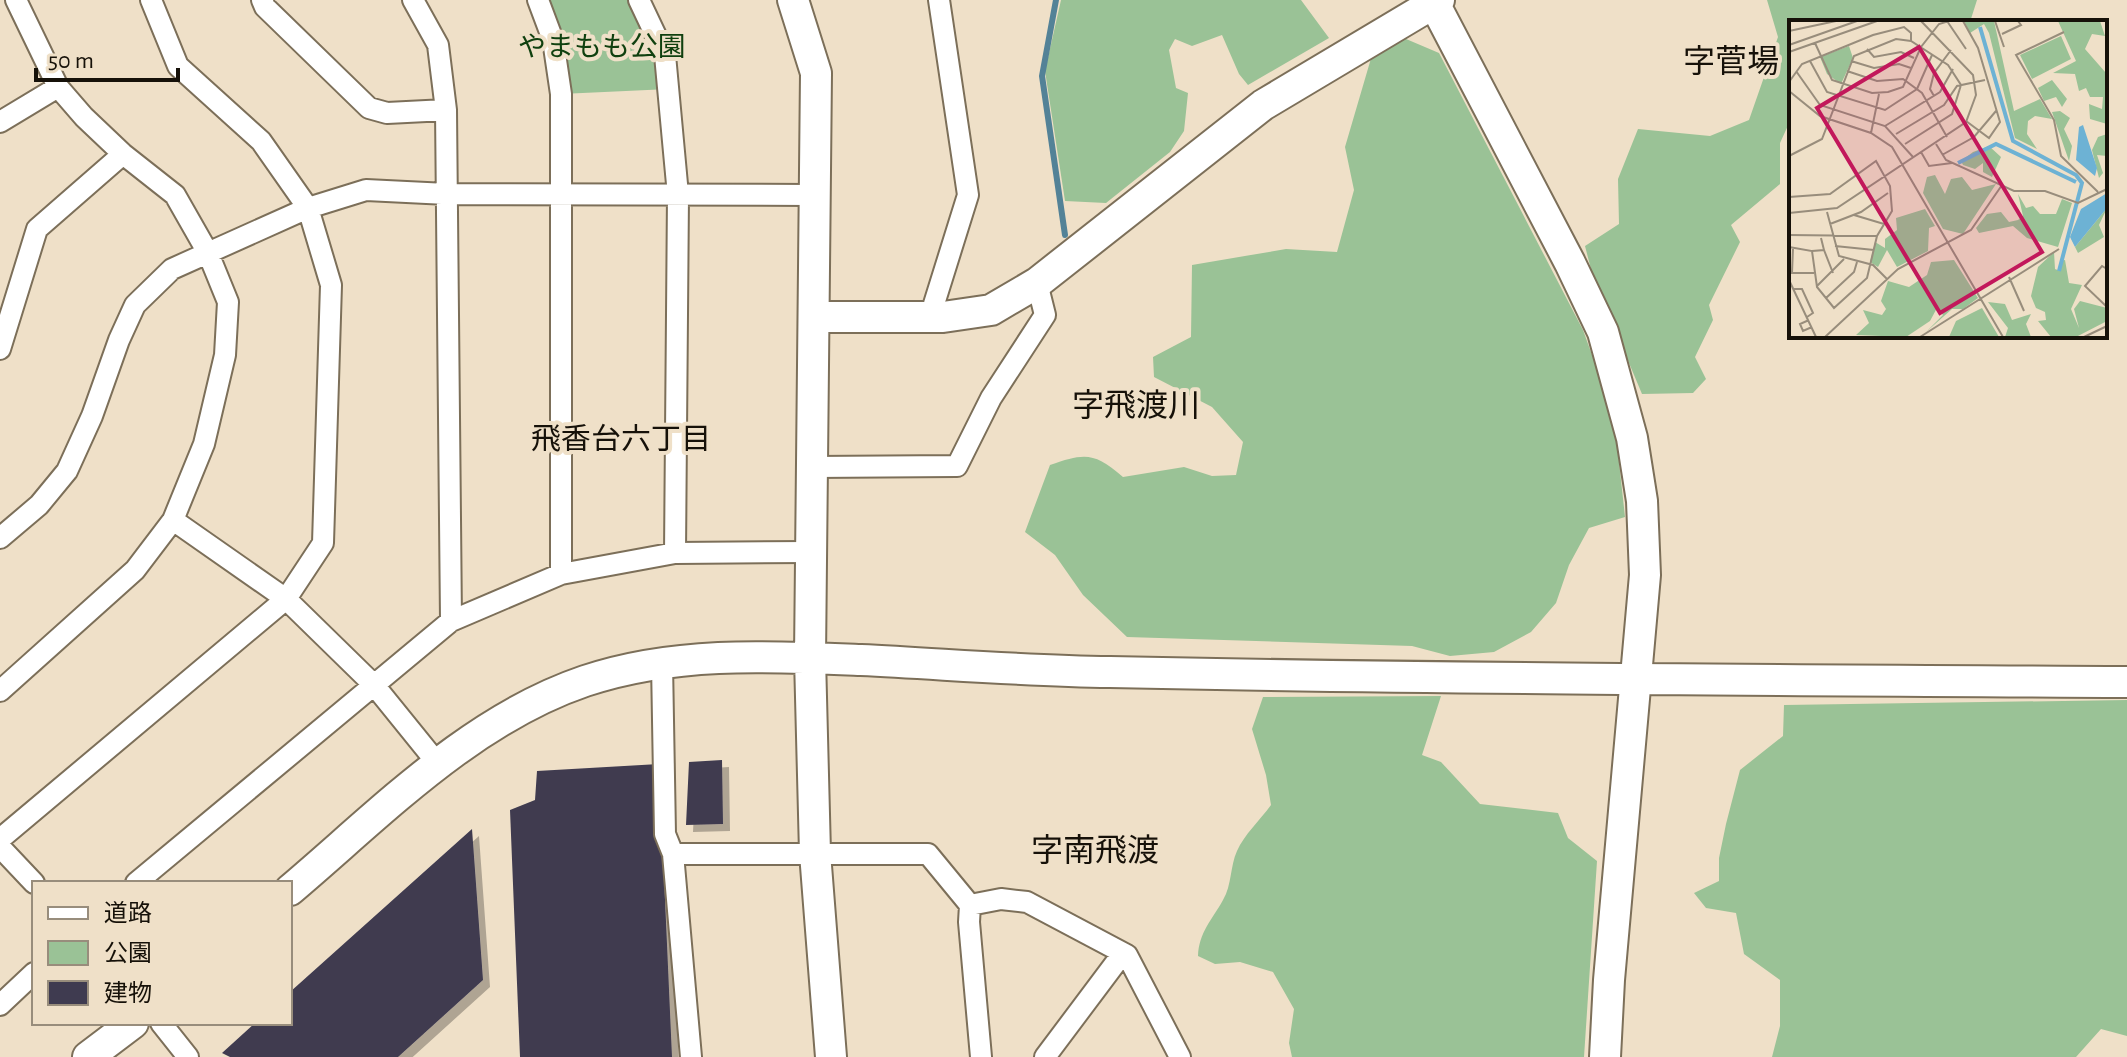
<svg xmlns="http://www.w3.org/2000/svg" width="2127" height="1057" viewBox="0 0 2127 1057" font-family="'Alegreya Sans','Noto Sans JP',sans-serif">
<defs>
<filter id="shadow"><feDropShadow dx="7" dy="7" stdDeviation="0" flood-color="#0004"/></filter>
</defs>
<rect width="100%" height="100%" fill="#efe0c8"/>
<path fill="#9ac296" d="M538 0H639L669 89 561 94Z
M1061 0H1301L1329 38 1248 85 1239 74 1222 35 1192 46 1175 39 1169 50 1176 88 1188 93 1184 131 1170 152 1106 203 1065 201 1045 71Z
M1767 0H1977L1970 22H1791V119L1780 143V184L1731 225 1740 242 1709 305 1713 320 1695 357 1706 379 1693 393 1642 394 1593 277 1585 246 1619 224 1618 179 1638 129 1710 136 1749 120 1778 37Z
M1399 36 1439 53 1583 330 1614 416 1625 517 1589 528 1569 565 1556 603 1531 632 1494 652 1450 656 1412 646 1127 637 1083 595 1055 555 1025 532 1050 465C1085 453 1094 452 1123 477L1184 467 1212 476 1236 475 1243 442 1212 407 1154 377 1153 357 1191 337 1192 265 1286 249 1337 252 1354 190 1345 147 1372 55Z
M1441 696 1422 755 1441 762 1480 804 1558 813 1568 838 1597 861 1584 1057H1292L1289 1043 1294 1009 1273 972 1240 962 1215 964 1198 956C1199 932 1212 920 1223 900 1232 885 1230 866 1237 851 1244 835 1260 820 1271 805L1266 775 1252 729 1263 697Z
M2127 700V1036L2101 1029 2076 1057H1772L1780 1026V980L1744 954 1736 913 1706 908 1694 893 1719 881V858L1726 824 1740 770 1783 736 1784 705Z"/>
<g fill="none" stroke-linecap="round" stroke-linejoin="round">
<path stroke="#538297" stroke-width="6" d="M1056 0 1042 76 1065 235"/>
</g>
<path fill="#3f3b50" filter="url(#shadow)" d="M722 760 723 824 686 825 689 762Z
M659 764 672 1057H520L510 810 535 800 537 771Z
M472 829 483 980 398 1057H230L222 1053 255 1023H290V992Z"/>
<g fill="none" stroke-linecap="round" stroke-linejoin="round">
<defs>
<path id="street" d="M262 0 265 7 369 108 387 113 446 110
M413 0 438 45 446 110 451 621
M538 0 553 40 561 94V574
M639 0 665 55 678 195 675 553
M0 122 58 87
M935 317 934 304 968 195 939 0
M0 349 37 229 123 154
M813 467 957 466 991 398 1045 315 1037 283
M173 520 286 599 374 685 438 764
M0 538 39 505 67 471 92 416 119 340 135 305 172 269 308 208 366 190 447 194 813 195
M662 663 665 834 673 854
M0 691 135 570 173 520 204 444 225 355 228 302 208 253 175 195 123 154 84 117 58 87 16 0
M0 839 286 599 323 543 331 285 308 208 261 141 178 66 151 0
M0 847 34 883
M136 883 451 621 561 574 675 553 811 552
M970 905 969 922 981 1057
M0 1005 34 973
M161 1023 188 1057
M691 1057 673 854H928L970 905 1001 899 1027 902 1127 955 1180 1057
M1045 1057 1123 953"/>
<path id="secondary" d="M793 0 816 73 810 658 815 853 831 1057
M1434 3 1570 263 1603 332 1632 438 1642 501 1645 575 1609 980 1605 1057
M815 317H943L991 310 1037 283 1263 105 1439 0
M290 890C381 813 470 720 585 681 674 651 769 656 861 660 944 664 1027 671 1110 672 1449 679 1788 680 2127 682
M88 1057 133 1023"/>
</defs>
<use href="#street" stroke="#7c6f59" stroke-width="24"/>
<use href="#secondary" stroke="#7c6f59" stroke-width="34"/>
<use href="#street" stroke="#fff" stroke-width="20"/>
<use href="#secondary" stroke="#fff" stroke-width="30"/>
</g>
<g text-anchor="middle" stroke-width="8" stroke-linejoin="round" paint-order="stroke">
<g font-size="28" fill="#10400f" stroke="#efe0c8">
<text x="602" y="56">やまもも公園</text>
</g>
<g font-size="30" fill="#161109" stroke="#efe0c8">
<text x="621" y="449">飛香台六丁目</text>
</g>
<g font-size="32" fill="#161109" stroke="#efe0c8">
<text x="1731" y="72">字菅場</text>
<text x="1136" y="416">字飛渡川</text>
<text x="1095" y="861">字南飛渡</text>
</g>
</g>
<g transform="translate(1789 20)">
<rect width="318" height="318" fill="#efe0c8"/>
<path d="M175 1H205L225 91 251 79 263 99 246 96 239 101 238 114 248 129 226 118 200 13 195 4 181 13ZM269 1H311L316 16 303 14 296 29 317 53 318 104 301 99 300 84 313 89 314 77H301L297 68 290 71 286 54 264 53 287 41ZM272 16 282 39 243 59 231 35ZM60 26 64 38 52 64 38 54 31 37ZM263 60 278 79 273 87 267 77 255 81 249 68ZM271 91 281 98 275 109 283 126 280 141 263 92ZM318 114V136L308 135 314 153 310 158 303 130 309 117ZM200 126 212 137 203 157 194 152V143L186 149 174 145 172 141 184 132ZM146 155 156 174 162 159 173 157 183 170 207 164 174 214 154 209 134 173 138 157ZM229 174 237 188 244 186 251 194H267L273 179 283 183 269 227 238 218 224 206 190 213 187 208 198 194 212 192 220 202 229 200 234 196ZM318 188 310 205 315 217 289 233 286 227ZM136 189 146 206 140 208 139 231 108 247 98 230 89 247 81 242 86 222 96 228V219L108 210 107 198ZM265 232 266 249 271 251V241L276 240 280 263 293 265 282 289 290 308 285 289 291 281 318 288V301L287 317H262L249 301 257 300 256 292 247 288 242 276 249 247ZM165 240 189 278 174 289H163L137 312 154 295 148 288 141 301 117 317 67 315 80 303 74 290 93 295 97 289 92 281 99 261 120 267 138 255 142 242ZM199 282 216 284 223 300 242 294 237 304 242 317H216L219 308ZM193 288 210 317H160L167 301Z" fill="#9ac296"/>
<path d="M294 105 308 148 306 156 287 140 290 107ZM318 173V188L286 227 281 217 292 189Z" fill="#6db2d4"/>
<path fill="none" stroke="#6db2d4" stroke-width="4" d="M191 7 224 121 287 155 293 163 270 251M169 143 207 124 287 162"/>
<path fill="none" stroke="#988d7c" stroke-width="2" d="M158 1 177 29M174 1 189 28 211 102 200 118 177 101M206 1 215 27M0 11 47 1M275 12 227 35 265 100 272 136 309 172M213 14 232 5 229 1M26 23 43 60 83 73 99 72 114 67 132 27 150 4 160 1M0 25 68 1M78 29 85 37 112 32 125 38M0 32 88 1M21 41 38 72 96 90 128 69 143 35M62 41 85 48 110 44 122 48M7 51 31 85 96 106 124 137M58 51 88 61 114 59 133 73 158 117M0 62 13 44 84 15 115 7 122 13V21M0 71 31 96 82 113 103 127 214 317M145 76 141 69 145 53 162 30M96 106 151 72 164 49M82 113 90 74M107 114 155 85 168 66 196 60M147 124 157 140 225 171H256L289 183 318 169M132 132 140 146 163 143M153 135 185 117 207 91M0 136 33 119 65 36 107 19 122 21 159 45 172 65 163 94 116 124M0 177 41 174 87 141 101 166 103 191 88 216 78 258 45 288 28 267 23 231 0 227M38 192 50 236 84 245 98 259M0 193 48 188 177 102 187 75 184 55 132 1M65 195 95 204M41 204 72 192 99 173M0 215 88 216M46 226 85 230M35 230 44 253M23 231 35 230 32 218M318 249 313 246 296 266 318 287M0 253H25M3 253 4 228M220 257 235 291M0 260 27 317M28 266 55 239M5 269H13L24 293 18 297M37 278 65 252 68 242M20 300 11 304 14 311 23 307M36 317 109 249 182 210 213 165M131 317 270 229M295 317 318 306"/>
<path fill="#c2185b" fill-opacity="0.15" stroke="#c2185b" stroke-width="4" d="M130 27 253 232 151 293 28 88Z"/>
<rect width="318" height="318" fill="none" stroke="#161109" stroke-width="4"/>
</g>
<rect x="32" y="881" width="260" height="144" fill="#efe0c8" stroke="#988d7c" stroke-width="2"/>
<rect x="48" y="907" width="40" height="12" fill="#ffffff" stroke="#988d7c" stroke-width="2"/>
<text x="104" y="921" font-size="24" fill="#161109">道路</text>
<rect x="48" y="941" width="40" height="24" fill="#9ac296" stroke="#988d7c" stroke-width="2"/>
<text x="104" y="961" font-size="24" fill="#161109">公園</text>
<rect x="48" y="981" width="40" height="24" fill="#3f3b50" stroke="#988d7c" stroke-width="2"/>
<text x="104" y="1001" font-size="24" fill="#161109">建物</text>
<path d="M36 68v12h142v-12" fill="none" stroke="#161109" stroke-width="4"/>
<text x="48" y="68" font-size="24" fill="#161109" stroke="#efe0c8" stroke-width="6" paint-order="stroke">50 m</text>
</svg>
